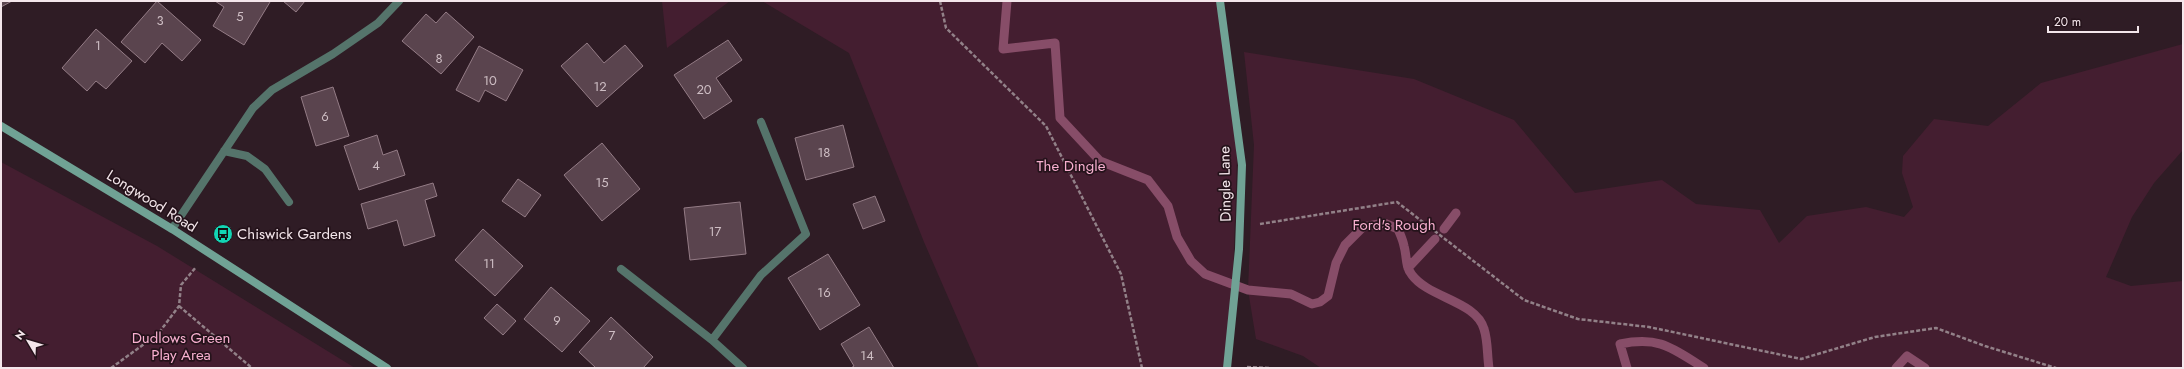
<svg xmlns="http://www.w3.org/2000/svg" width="2184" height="369" viewBox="0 0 2184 369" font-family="Jost,sans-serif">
<rect width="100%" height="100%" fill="#2f1c25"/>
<path fill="#441e30" d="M662 1H730L667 48Z
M762 1H1223L1237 156 1230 368H979L924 242 849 53Z
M2183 44V150L2154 183 2132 217 2106 277 2131 286 2183 281V368H1321L1303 356 1256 339 1248 290 1254 145 1244 52 1414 79 1514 120 1575 193 1662 180 1696 204 1760 210 1779 243 1807 216 1866 207 1904 217 1913 207 1902 173 1903 156 1934 119 1988 126 2041 83Z
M1 162 157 246 355 368H1Z"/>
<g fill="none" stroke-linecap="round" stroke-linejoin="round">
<path stroke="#874d68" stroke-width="9" d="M1007 1 1003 49 1055 43 1060 118 1100 161 1148 180 1168 206 1177 237 1191 261 1205 274 1248 290 1291 294 1312 304 1320 302 1328 296 1336 263 1345 245 1363 227 1384 223 1398 229C1400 234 1403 240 1404 246 1407 256 1405 267 1412 275 1429 298 1476 301 1484 329 1488 341 1487 355 1489 368
M1444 229 1456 213
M1408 268 1435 239
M1627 368 1620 344C1660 336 1672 348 1704 368
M1896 368 1907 356 1925 368"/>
</g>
<path fill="#5a444e" stroke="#947c86" d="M1 1H12L1 7Z
M157 1 201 40 182 61 162 43 145 63 121 42Z
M269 1 270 2 244 45 213 26 224 7 215 1Z
M283 1H305L296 12Z
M446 12 474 37 441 74 402 41 426 14 436 23Z
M96 29 132 61 106 89 96 81 87 91 62 68Z
M728 40 742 60 716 78 732 101 704 119 674 75Z
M587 43 604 63 625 45 643 66 597 107 561 66Z
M479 46 523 70 506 101 485 90 479 102 456 90Z
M333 87 349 136 316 146 301 97Z
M843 125 854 167 806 180 795 138Z
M377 135 383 155 397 150 405 175 359 190 344 146Z
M602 143 640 189 602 221 564 175Z
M518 179 541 195 525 217 502 201Z
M433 183 437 196 425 200 435 236 404 246 397 220 368 229 361 204Z
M875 196 885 221 863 229 853 204Z
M740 202 746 254 690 260 684 208Z
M483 229 523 266 495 296 455 260Z
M828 254 860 305 820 330 788 278Z
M551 287 590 321 562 352 524 319Z
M497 304 516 321 503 335 484 318Z
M611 317 653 357 643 368H596L579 352Z
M869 327 894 368H851L854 366 841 344Z"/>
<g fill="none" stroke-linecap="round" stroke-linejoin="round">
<path stroke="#928188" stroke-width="2.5" stroke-dasharray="4 2" stroke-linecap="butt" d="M940 1 946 28 1046 126 1121 274 1142 368
M1260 224 1397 202 1524 300 1578 319 1649 327 1801 359 1875 337 1936 328 1985 346 2056 368
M179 306 252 368
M1247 367 1271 368
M111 368 158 334 179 306 181 285 196 267"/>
<path stroke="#55746b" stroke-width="8" d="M224 151 247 156 265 169 289 202
M172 229 253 108 272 90 333 54 378 23 399 1
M621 269 712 340 743 368
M712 340 761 275 806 234 761 122"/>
<path stroke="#70a295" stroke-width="8" d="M1220 1 1242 165 1239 249 1227 368
M1 126 172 229 387 368"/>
</g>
<defs>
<symbol id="bus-disc" viewBox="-11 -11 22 22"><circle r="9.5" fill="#12d5b4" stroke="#25131b"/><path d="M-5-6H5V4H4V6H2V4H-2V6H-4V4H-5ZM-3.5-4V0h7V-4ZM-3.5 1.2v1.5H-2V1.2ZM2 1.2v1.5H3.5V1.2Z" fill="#111"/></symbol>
</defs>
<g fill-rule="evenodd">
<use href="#bus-disc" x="212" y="223" width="22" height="22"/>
</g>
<g text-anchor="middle" stroke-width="3.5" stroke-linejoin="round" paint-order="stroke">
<g font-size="13" fill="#cebec4">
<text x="240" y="21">5</text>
<text x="160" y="25">3</text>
<text x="98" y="50">1</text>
<text x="439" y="63">8</text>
<text x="490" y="85">10</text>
<text x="600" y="91">12</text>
<text x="704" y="94">20</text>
<text x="325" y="121">6</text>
<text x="824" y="157">18</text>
<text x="376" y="170">4</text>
<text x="602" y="187">15</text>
<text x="715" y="236">17</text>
<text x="489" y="268">11</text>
<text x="824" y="297">16</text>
<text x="557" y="325">9</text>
<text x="612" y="340">7</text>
<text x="867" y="360">14</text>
</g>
<g font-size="15" fill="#f8b0d0" stroke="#25131b">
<text x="1071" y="171">The Dingle</text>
<text x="1394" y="230">Ford's Rough</text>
<text x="181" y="343">Dudlows Green<tspan x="181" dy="17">Play Area</tspan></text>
</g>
<g font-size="15" fill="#f4e6eb" stroke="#25131b">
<text transform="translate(1225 184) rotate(-91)" y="5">Dingle Lane</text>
<text transform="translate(152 201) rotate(32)" y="5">Longwood Road</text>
</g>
<g font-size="15" fill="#f4e6eb" stroke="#25131b" text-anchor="start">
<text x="237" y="239">Chiswick Gardens</text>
</g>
</g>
<rect width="2184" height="369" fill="none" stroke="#f4e6eb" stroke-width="4"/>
<g transform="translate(28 341) rotate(308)" stroke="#25131b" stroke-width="3" paint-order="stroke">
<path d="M0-3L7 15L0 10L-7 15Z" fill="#f4e6eb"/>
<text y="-6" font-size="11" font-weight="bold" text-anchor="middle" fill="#f4e6eb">N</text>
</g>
<path d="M2048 26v6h90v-6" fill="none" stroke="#f4e6eb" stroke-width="2"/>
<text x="2054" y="26" font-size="12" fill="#f4e6eb" stroke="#25131b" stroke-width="3" paint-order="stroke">20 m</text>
</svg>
